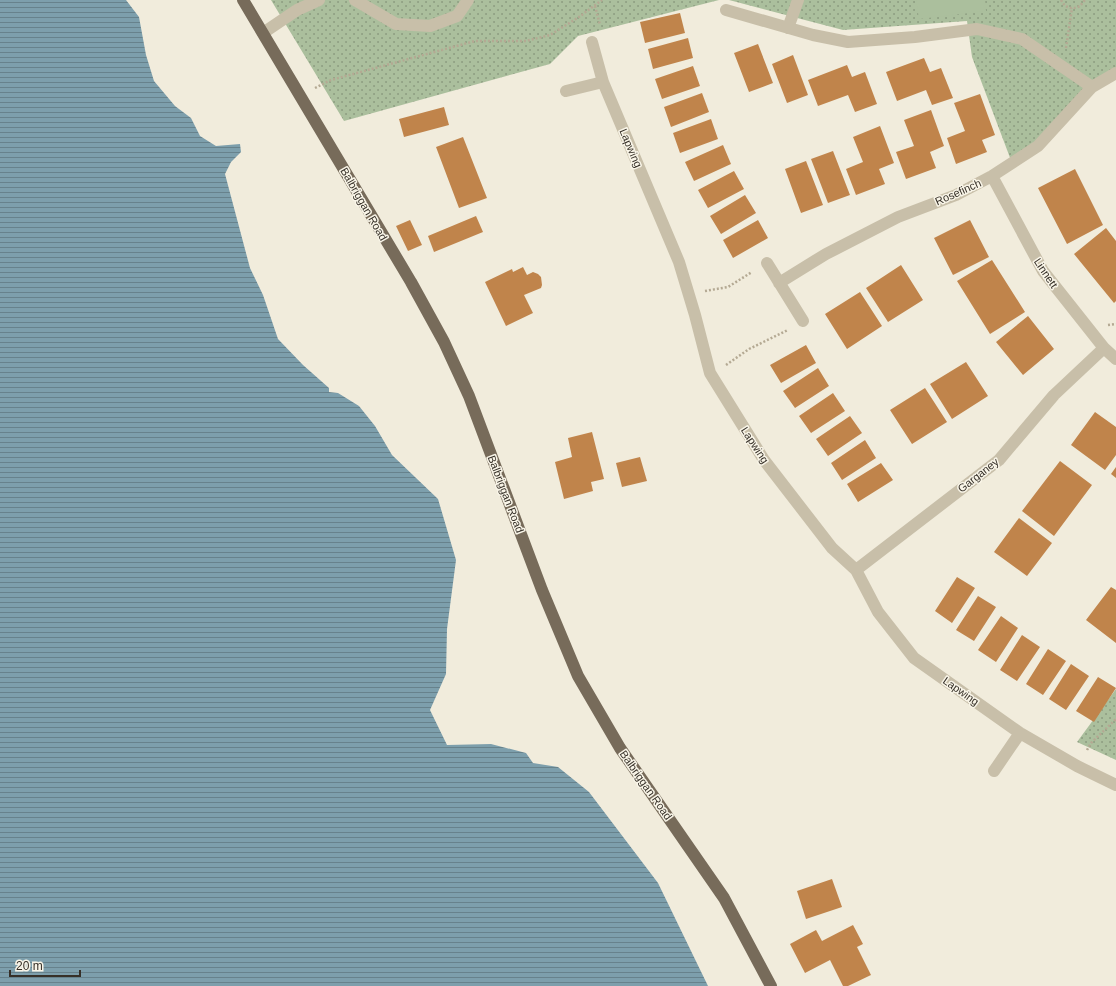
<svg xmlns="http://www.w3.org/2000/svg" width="1116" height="986" viewBox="0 0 1116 986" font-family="Arial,sans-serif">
<defs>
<pattern id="grass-dots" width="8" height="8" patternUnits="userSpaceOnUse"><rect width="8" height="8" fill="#abbf9d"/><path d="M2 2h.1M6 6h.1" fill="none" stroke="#8c9c80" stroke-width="1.8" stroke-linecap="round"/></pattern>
<pattern id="water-rules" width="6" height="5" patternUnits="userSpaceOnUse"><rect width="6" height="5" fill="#7d9fac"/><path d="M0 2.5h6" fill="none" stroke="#67828c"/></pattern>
</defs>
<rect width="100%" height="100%" fill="#f1ecdc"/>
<path fill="url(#grass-dots)" d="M271 0H719L578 36 550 64 344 121Z
M729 0H1116V73L1012 163 972 57 967 21 843 30Z
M1116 689V760L1077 742Z"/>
<path fill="#abbf9d" d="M916 0H985L986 11 919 19Z"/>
<path fill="url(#water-rules)" d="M0 0H126L139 17 146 55 154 81 175 106 191 118 200 136 216 146 240 144 241 152 231 162 225 174 250 268 263 295 278 339 303 365 329 388V392L338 393 359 406 375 426 392 455 438 499 456 560 447 629 446 674 430 710 447 745 491 744 526 753 533 763 558 767 589 792 658 883 708 986H0Z"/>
<path fill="#c0844b" d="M680 13 685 33 645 43 640 22Z
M688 38 693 58 653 69 648 49Z
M758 44 773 83 749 92 734 53Z
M793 55 808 95 787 103 772 64Z
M924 58 930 72 941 68 953 98 932 105 926 90 897 101 886 72Z
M847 65 852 77 865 72 877 104 855 112 848 95 818 106 808 80Z
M693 66 700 86 662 99 655 79Z
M702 93 709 112 671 127 664 107Z
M980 94 995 135 982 140 987 152 956 164 947 138 965 131 954 103Z
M444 107 449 125 404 137 399 119Z
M931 110 944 146 930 152 936 168 906 179 896 152 914 146 904 120Z
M711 119 718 139 680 153 673 133Z
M880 126 894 163 879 169 885 184 856 195 846 169 863 162 853 137Z
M463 137 487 198 459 208 436 147Z
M723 145 731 164 694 181 685 162Z
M833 151 850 195 828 203 811 159Z
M806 161 823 205 801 213 785 169Z
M1075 169 1103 225 1067 244 1038 188Z
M734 171 744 189 708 208 698 190Z
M745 195 756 213 721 234 710 216Z
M476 216 483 232 434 252 428 236Z
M410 220 422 245 408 251 396 226Z
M758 220 768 238 733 258 723 240Z
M970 220 989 257 953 275 934 238Z
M1106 228 1116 241V301L1114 303 1074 254Z
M992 260 1025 312 990 334 957 281Z
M901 265 923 300 888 322 866 288Z
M523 267 527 275 533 272 538 274 541 277 542 285 541 288 524 295 533 313 506 326 485 282 512 269 513 272Z
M860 292 882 326 847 349 825 314Z
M1028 316 1054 349 1023 375 996 342Z
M806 345 816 363 781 383 770 365Z
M966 362 988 396 952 419 930 384Z
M818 368 829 386 795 408 783 391Z
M925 388 947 422 912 444 890 410Z
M833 393 845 411 811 433 799 416Z
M1095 412 1116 427V455L1105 470 1071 445Z
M850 416 862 433 828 456 816 439Z
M592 432 604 479 591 482 593 491 564 499 555 462 572 457 568 438Z
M865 440 876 458 842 480 831 463Z
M640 457 647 481 622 487 616 463Z
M1060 461 1092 485 1054 536 1022 511Z
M881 463 893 480 858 502 847 484Z
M1116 467V478L1111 474Z
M1019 518 1052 543 1027 576 994 552Z
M957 577 975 588 952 623 935 611Z
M1111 587 1116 590V643L1086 620Z
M978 596 996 607 974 641 956 630Z
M1001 616 1018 628 996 662 978 650Z
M1022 635 1040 647 1017 681 1000 670Z
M1048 649 1066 661 1043 695 1026 684Z
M1071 664 1089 676 1066 710 1049 699Z
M1098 677 1116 688 1094 722 1076 711Z
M832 879 842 907 806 919 797 891Z
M853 925 863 944 857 947 871 975 848 986H843L830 960 805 973 790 944 816 930 822 941Z"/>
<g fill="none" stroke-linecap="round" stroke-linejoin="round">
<path stroke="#b4a993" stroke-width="2.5" stroke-dasharray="2 2" stroke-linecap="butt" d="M1061 0C1065 8 1072 10 1080 6L1085 0
M595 6 600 25
M1066 48 1072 8
M315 88 331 80 475 41H526L550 35 579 17 602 0
M705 291 728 287 752 272
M1108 325 1116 324
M726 365 749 349 788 330
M1087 750 1091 743 1116 719"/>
<path stroke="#c8bfa9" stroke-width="12" d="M355 0 396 24 430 26 457 16 468 0
M726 10 813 35 848 42 915 37 977 29 1022 39 1092 87
M788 28 798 0
M263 33 297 10 319 0
M592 42 603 82 679 262 695 315 710 373 764 460 832 548 856 570 878 612 914 658 1020 733 1077 766 1116 785
M566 91 603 82
M992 176 1043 271 1104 348 1116 359
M767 263 803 321
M779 283 826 254 898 217 956 195 992 176 1038 146 1092 87 1116 73
M856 570 999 460 1054 395 1104 348
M994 771 1020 733"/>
<path stroke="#776b5a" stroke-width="12" d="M243 0 411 282 444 342 469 396 542 590 578 676 620 748 724 898 771 986"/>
</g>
<g text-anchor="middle" stroke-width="3" stroke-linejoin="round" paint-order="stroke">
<g font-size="11" fill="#363028" stroke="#f9f5e8">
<text transform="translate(631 148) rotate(67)" y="4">Lapwing</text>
<text transform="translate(958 192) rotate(-24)" y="4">Rosefinch</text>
<text transform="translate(364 204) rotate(60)" y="4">Balbriggan Road</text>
<text transform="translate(1046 273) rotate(56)" y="4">Linnett</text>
<text transform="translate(755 445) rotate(57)" y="4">Lapwing</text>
<text transform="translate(978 475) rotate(-38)" y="4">Garganey</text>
<text transform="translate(506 494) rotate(69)" y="4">Balbriggan Road</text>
<text transform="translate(961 691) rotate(35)" y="4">Lapwing</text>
<text transform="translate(646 785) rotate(55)" y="4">Balbriggan Road</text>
</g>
</g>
<path d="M10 970v6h70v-6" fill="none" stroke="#363028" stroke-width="2"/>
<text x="16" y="970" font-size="12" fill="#363028" stroke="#f9f5e8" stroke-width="3" paint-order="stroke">20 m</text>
</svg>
